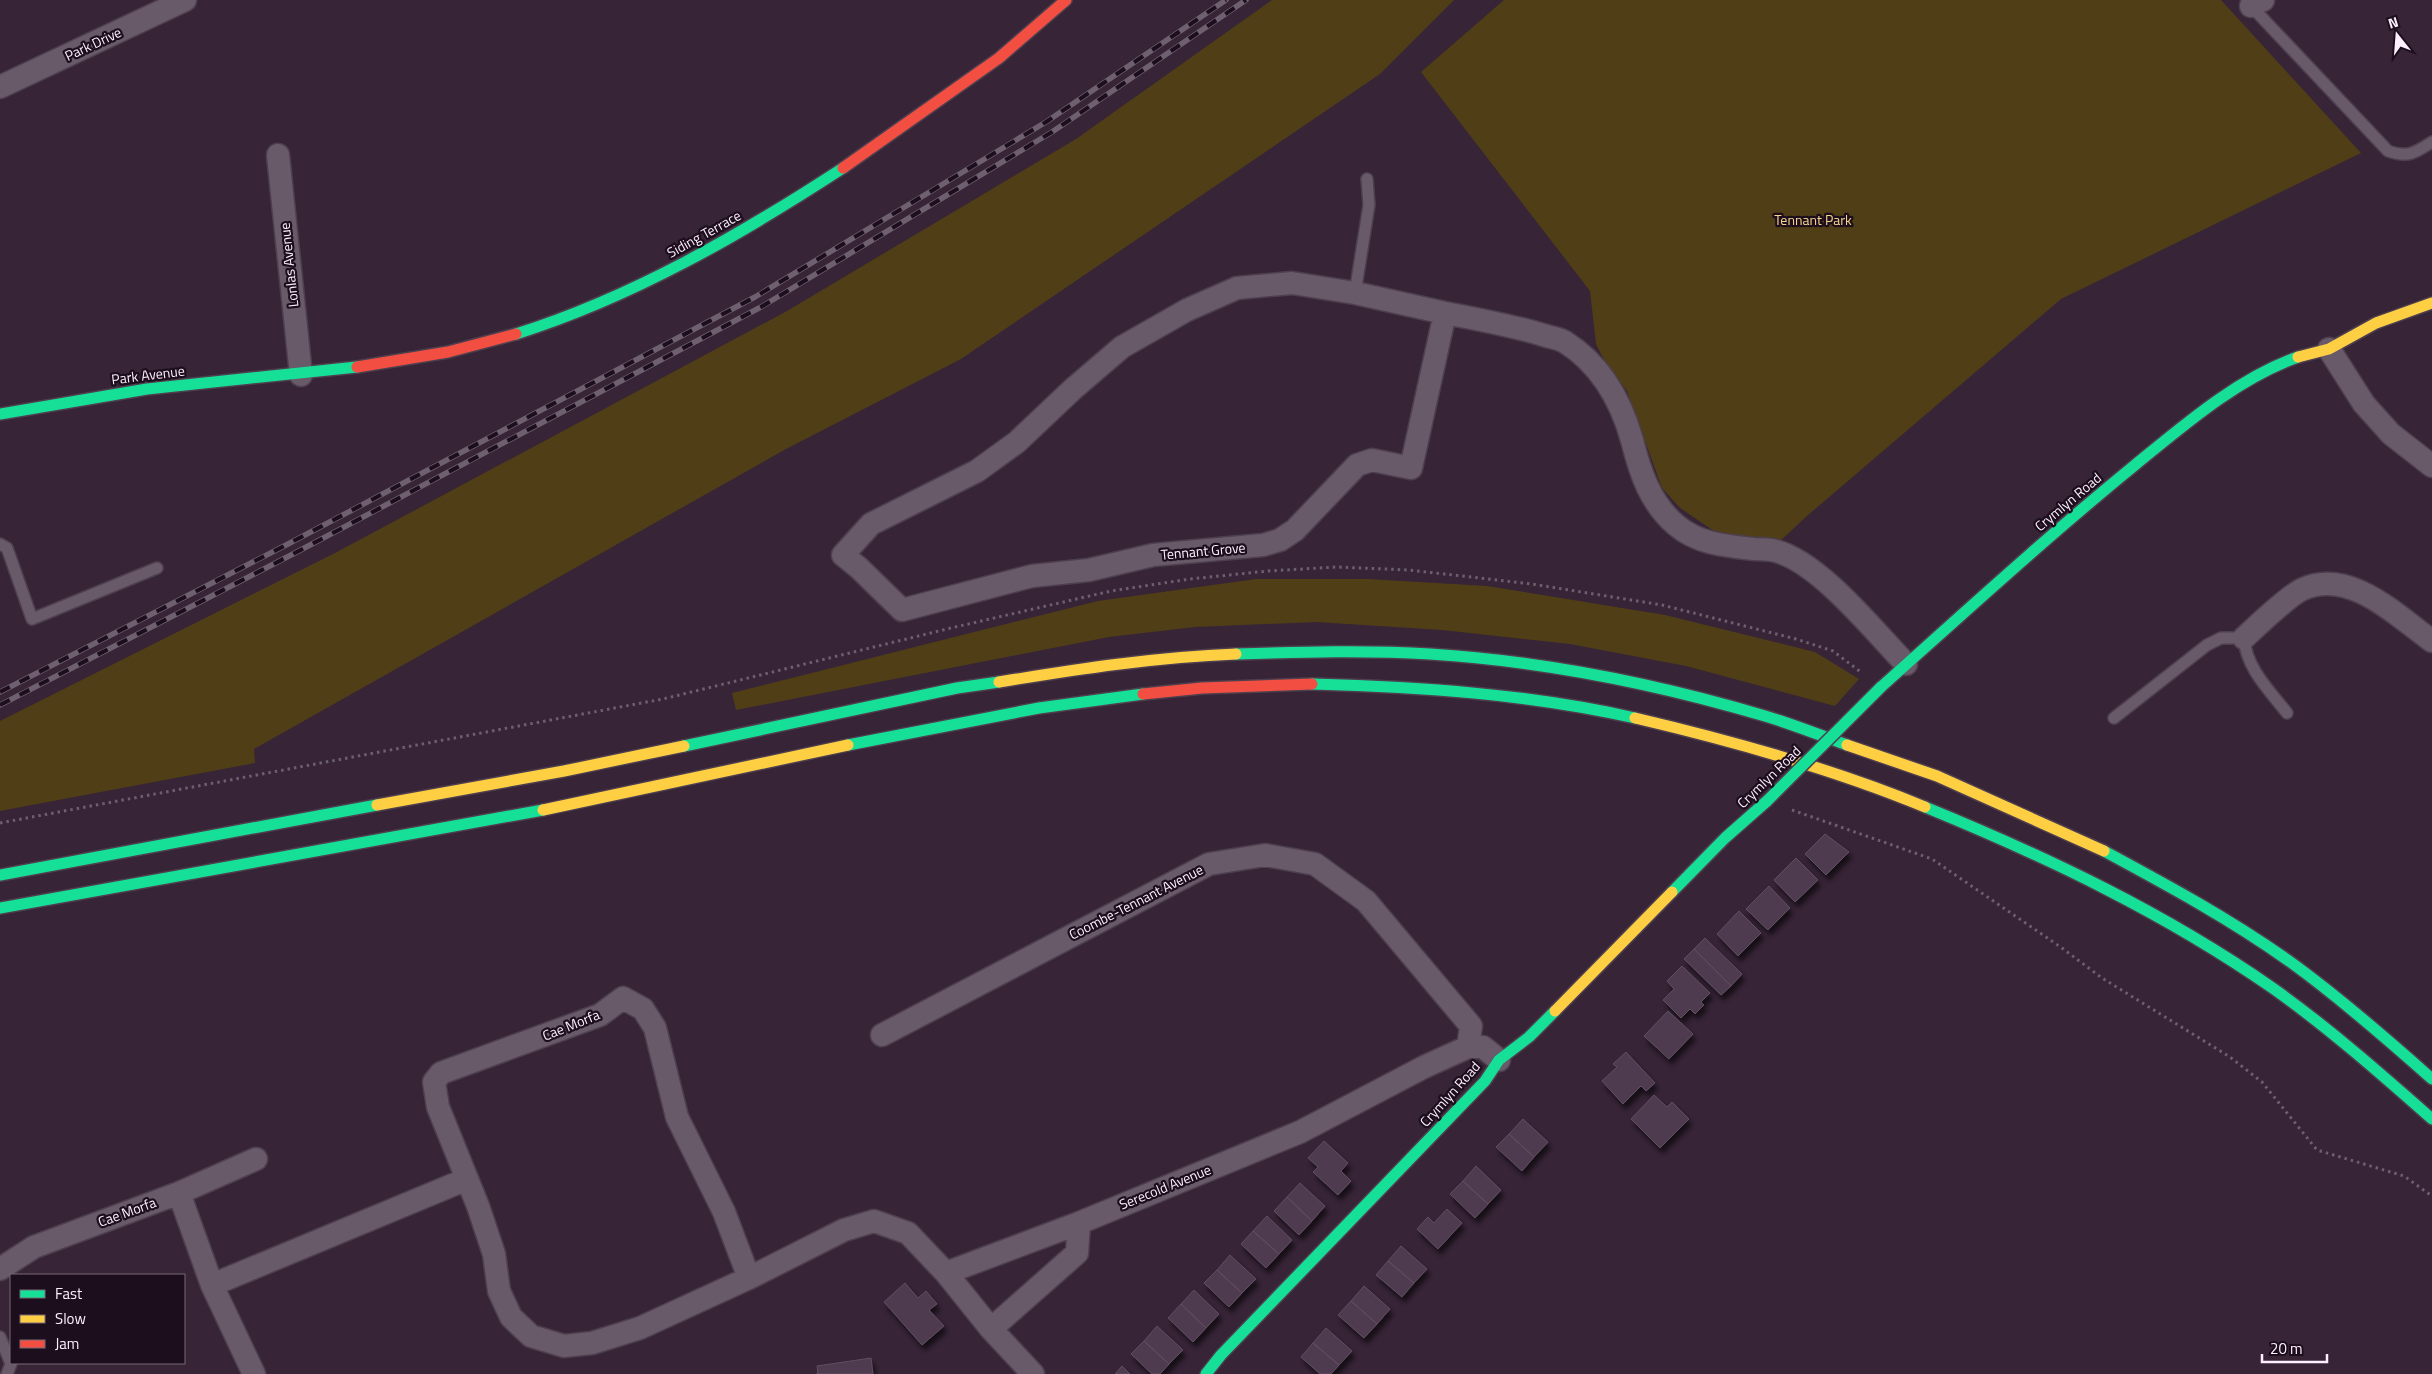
<svg xmlns="http://www.w3.org/2000/svg" width="2432" height="1374" viewBox="0 0 2432 1374" font-family="'Titillium Web',sans-serif">
<defs>
<filter id="shadow"><feDropShadow dx="3" dy="5.5" stdDeviation="2.5" flood-color="#0009"/></filter>
</defs>
<rect width="100%" height="100%" fill="#372437"/>
<path fill="#503e17" d="M1272 0H1454L1380 74 961 359 786 449 254 749 255 763 0 811V721L335 553 787 311 1076 139Z
M1504 0H2221L2361 153 2061 299 1807 516 1780 541 1717 533 1680 508 1662 488 1627 391 1605 362 1596 344 1590 291 1421 72Z
M1256 579H1368L1487 586 1665 615 1815 652 1859 679 1835 706 1686 666 1570 644 1442 630 1316 622 1195 627 1109 637 736 710 732 693 1098 601Z"/>
<path fill="#503a50" stroke="#604f60" filter="url(#shadow)" d="M1825 834 1849 852 1826 875 1805 854Z
M1796 858 1818 880 1795 902 1774 880Z
M1769 886 1790 908 1768 930 1746 909Z
M1739 911 1761 933 1738 956 1717 934Z
M1705 938 1742 974 1731 986 1694 949Z
M1694 949 1731 986 1721 995 1684 959Z
M1682 966 1710 993 1701 1002 1704 1005 1695 1014 1690 1009 1681 1018 1663 1000 1674 989 1667 981Z
M1668 1011 1693 1034 1669 1059 1644 1036Z
M1626 1052 1655 1083 1646 1091 1641 1086 1623 1104 1602 1081 1617 1067 1613 1064Z
M1654 1095 1667 1107 1672 1102 1689 1119 1660 1148 1631 1119Z
M1523 1119 1548 1142 1534 1157 1509 1134Z
M1509 1134 1534 1157 1522 1171 1496 1147Z
M1324 1141 1348 1163 1341 1171 1351 1181 1338 1195 1313 1172 1318 1167 1308 1158Z
M1476 1166 1501 1190 1488 1204 1463 1181Z
M1463 1181 1488 1204 1475 1218 1450 1194Z
M1300 1183 1325 1206 1312 1221 1287 1197Z
M1287 1197 1312 1221 1299 1235 1274 1211Z
M1447 1209 1462 1223 1438 1249 1417 1229 1428 1217 1434 1223Z
M1267 1216 1292 1240 1279 1254 1253 1231Z
M1253 1231 1279 1254 1266 1268 1241 1244Z
M1401 1246 1427 1269 1414 1283 1388 1261Z
M1230 1255 1256 1279 1242 1293 1217 1270Z
M1388 1261 1414 1283 1402 1297 1376 1275Z
M1217 1270 1242 1293 1229 1307 1204 1283Z
M905 1283 918 1298 926 1291 937 1304 929 1310 944 1326 922 1345 884 1302Z
M1364 1286 1390 1309 1377 1324 1351 1301Z
M1194 1290 1219 1314 1206 1328 1181 1304Z
M1351 1301 1377 1324 1364 1338 1338 1315Z
M1181 1304 1206 1328 1193 1342 1168 1318Z
M1157 1326 1183 1350 1169 1364 1144 1341Z
M1326 1328 1352 1351 1339 1365 1313 1343Z
M1144 1341 1169 1364 1160 1374H1152L1131 1354Z
M1313 1343 1339 1365 1331 1374H1320L1301 1357Z
M871 1358 873 1374H816H818L817 1366Z
M1122 1366 1130 1374H1115Z"/>
<g fill="none" stroke-linecap="round" stroke-linejoin="round">
<defs>
<path id="lane" d="M2251 6 2388 151C2408 158 2415 153 2432 142
M1355 293 1369 205 1367 179
M0 544 7 548 32 619 157 568
M2114 718 2207 645 2221 638H2244C2246 668 2269 690 2287 713
M0 1337 11 1364 7 1374"/>
<path id="street" d="M2251 6 2263 0
M0 87 185 0
M278 155 301 375
M1292 283 1355 293 1445 313 1411 468 1372 460 1357 465 1295 530 1280 540 1263 545 1153 555 1089 570 1032 576 902 610 859 568 843 555 871 524 977 471 1017 442 1073 389 1122 347 1187 310 1237 288Z
M1445 313C1477 319 1509 325 1540 334 1548 337 1558 338 1565 342 1600 364 1621 401 1632 440 1640 472 1650 503 1676 525 1698 544 1726 546 1754 549 1761 549 1769 549 1776 551 1820 563 1873 630 1906 664
M2329 349 2364 404 2391 434 2432 466
M2244 638C2257 626 2289 595 2303 589 2350 568 2397 616 2432 641
M882 1035 1209 864 1265 855 1315 864 1366 901 1471 1026 1468 1047
M179 1193 212 1285 254 1374
M0 1269 34 1247 179 1193 256 1159
M749 1278 724 1212 677 1117 655 1028 643 1009 623 998 600 1015 441 1073 434 1082 438 1107 478 1206 494 1254 499 1291 511 1317 531 1336 564 1346 592 1343 640 1328 749 1278 844 1230 874 1221 908 1233 946 1273
M212 1285 467 1179
M991 1329 1077 1253 1079 1223
M1033 1374 991 1329 946 1273 1079 1223 1300 1132 1424 1067 1468 1047H1483L1499 1060"/>
<path id="fast" d="M516 334C633 297 740 235 843 168
M0 414 147 389 357 367
M1236 654C1301 652 1365 650 1430 654 1542 661 1657 684 1765 716 1792 724 1820 735 1847 745
M1312 684C1420 687 1529 694 1635 718
M1881 687C1965 612 2048 536 2135 465 2184 425 2238 378 2298 357
M848 745 1039 708 1143 694
M684 746 957 688 999 682
M1925 807C2047 857 2165 913 2274 989 2330 1029 2381 1074 2432 1119
M2104 851C2167 885 2230 919 2289 961 2339 997 2386 1038 2432 1079
M0 875 377 805
M1672 892 1725 838 1767 801
M0 908 543 810
M1206 1374 1221 1355 1485 1081 1499 1060 1529 1037 1555 1011"/>
<path id="slow" d="M2298 357 2329 349 2376 323 2432 303
M999 682C1078 669 1157 657 1236 654
M1635 718C1733 741 1831 768 1925 807
M1847 745 1937 776 2104 851
M377 805 564 771 684 746
M543 810 848 745
M1555 1011 1672 892"/>
<path id="jam" d="M843 168 999 58 1066 0
M357 367 448 352 516 334
M1143 694 1202 688 1312 684"/>
</defs>
<use href="#lane" stroke="#4e3f4e" stroke-width="14"/>
<use href="#street" stroke="#4e3f4e" stroke-width="25"/>
<use href="#fast" stroke="#4e3f4e" stroke-width="14"/>
<use href="#slow" stroke="#4e3f4e" stroke-width="14"/>
<use href="#jam" stroke="#4e3f4e" stroke-width="14"/>
<path stroke="#6d606d" stroke-width="3" stroke-dasharray="2.5 4" stroke-linecap="butt" d="M1792 810 1932 859 2062 948 2102 978 2230 1057 2262 1082 2317 1150 2404 1176 2432 1196
M0 823 663 699 951 628 1111 591 1190 579 1268 571 1337 567 1409 570 1532 584 1662 605 1796 639 1833 651 1862 673"/>
<use href="#lane" stroke="#685a68" stroke-width="11"/>
<use href="#street" stroke="#685a68" stroke-width="22"/>
<use href="#fast" stroke="#16e098" stroke-width="11"/>
<use href="#slow" stroke="#ffcf43" stroke-width="11"/>
<use href="#jam" stroke="#f24e42" stroke-width="11"/>
<defs>
<path id="rail" d="M0 692 288 544 755 297 1046 122 1226 0
M0 705 293 554 761 307 1052 132 1246 0"/>
</defs>
<use href="#rail" stroke="#6e606e" stroke-width="5.5"/>
<use href="#rail" stroke="#1d0e1d" stroke-width="4" stroke-dasharray="11" stroke-linecap="butt"/>
<defs>
<path id="fast-bridge" d="M1767 801 1881 687"/>
</defs>
<use href="#fast-bridge" stroke="#4e3f4e" stroke-width="14" stroke-linecap="butt"/>
<use href="#fast-bridge" stroke="#16e098" stroke-width="11"/>
</g>
<g text-anchor="middle" stroke-width="4.5" stroke-linejoin="round" paint-order="stroke">
<g font-size="14" fill="#fdeffd" stroke="#1d0e1d">
<text transform="translate(93 44) rotate(-25)" y="5">Park Drive</text>
<text transform="translate(704 234) rotate(-29)" y="5">Siding Terrace</text>
<text transform="translate(289 265) rotate(-96)" y="5">Lonlas Avenue</text>
<text transform="translate(148 375) rotate(-7)" y="5">Park Avenue</text>
<text transform="translate(2068 502) rotate(-40)" y="5">Crymlyn Road</text>
<text transform="translate(1203 551) rotate(-5)" y="5">Tennant Grove</text>
<text transform="translate(1769 777) rotate(-44)" y="5">Crymlyn Road</text>
<text transform="translate(1136 902) rotate(-27)" y="5">Coombe-Tennant Avenue</text>
<text transform="translate(571 1025) rotate(-22)" y="5">Cae Morfa</text>
<text transform="translate(1450 1094) rotate(-48)" y="5">Crymlyn Road</text>
<text transform="translate(1165 1187) rotate(-22)" y="5">Serecold Avenue</text>
<text transform="translate(127 1212) rotate(-20)" y="5">Cae Morfa</text>
</g>
<g font-size="14" fill="#f7d68c" stroke="#1d0e1d">
<text x="1813" y="225">Tennant Park</text>
</g>
</g>
<rect x="10" y="1274" width="175" height="90" fill="#1d0e1d" stroke="#776877"/>
<rect x="20" y="1290" width="25" height="8" fill="#16e098" stroke="#776877"/>
<text x="55" y="1299" font-size="15" fill="#fdeffd">Fast</text>
<rect x="20" y="1315" width="25" height="8" fill="#ffcf43" stroke="#776877"/>
<text x="55" y="1324" font-size="15" fill="#fdeffd">Slow</text>
<rect x="20" y="1340" width="25" height="8" fill="#f24e42" stroke="#776877"/>
<text x="55" y="1349" font-size="15" fill="#fdeffd">Jam</text>
<g transform="translate(2397 35) rotate(343)" stroke="#1d0e1d" stroke-width="4" paint-order="stroke">
<path d="M0-4L9 19L0 12L-9 19Z" fill="#fdeffd"/>
<text y="-8" font-size="14" font-weight="bold" text-anchor="middle" fill="#fdeffd">N</text>
</g>
<path d="M2262 1354v8h65v-8" fill="none" stroke="#fdeffd" stroke-width="2.5"/>
<text x="2270" y="1354" font-size="15" fill="#fdeffd" stroke="#1d0e1d" stroke-width="4" paint-order="stroke">20 m</text>
</svg>
